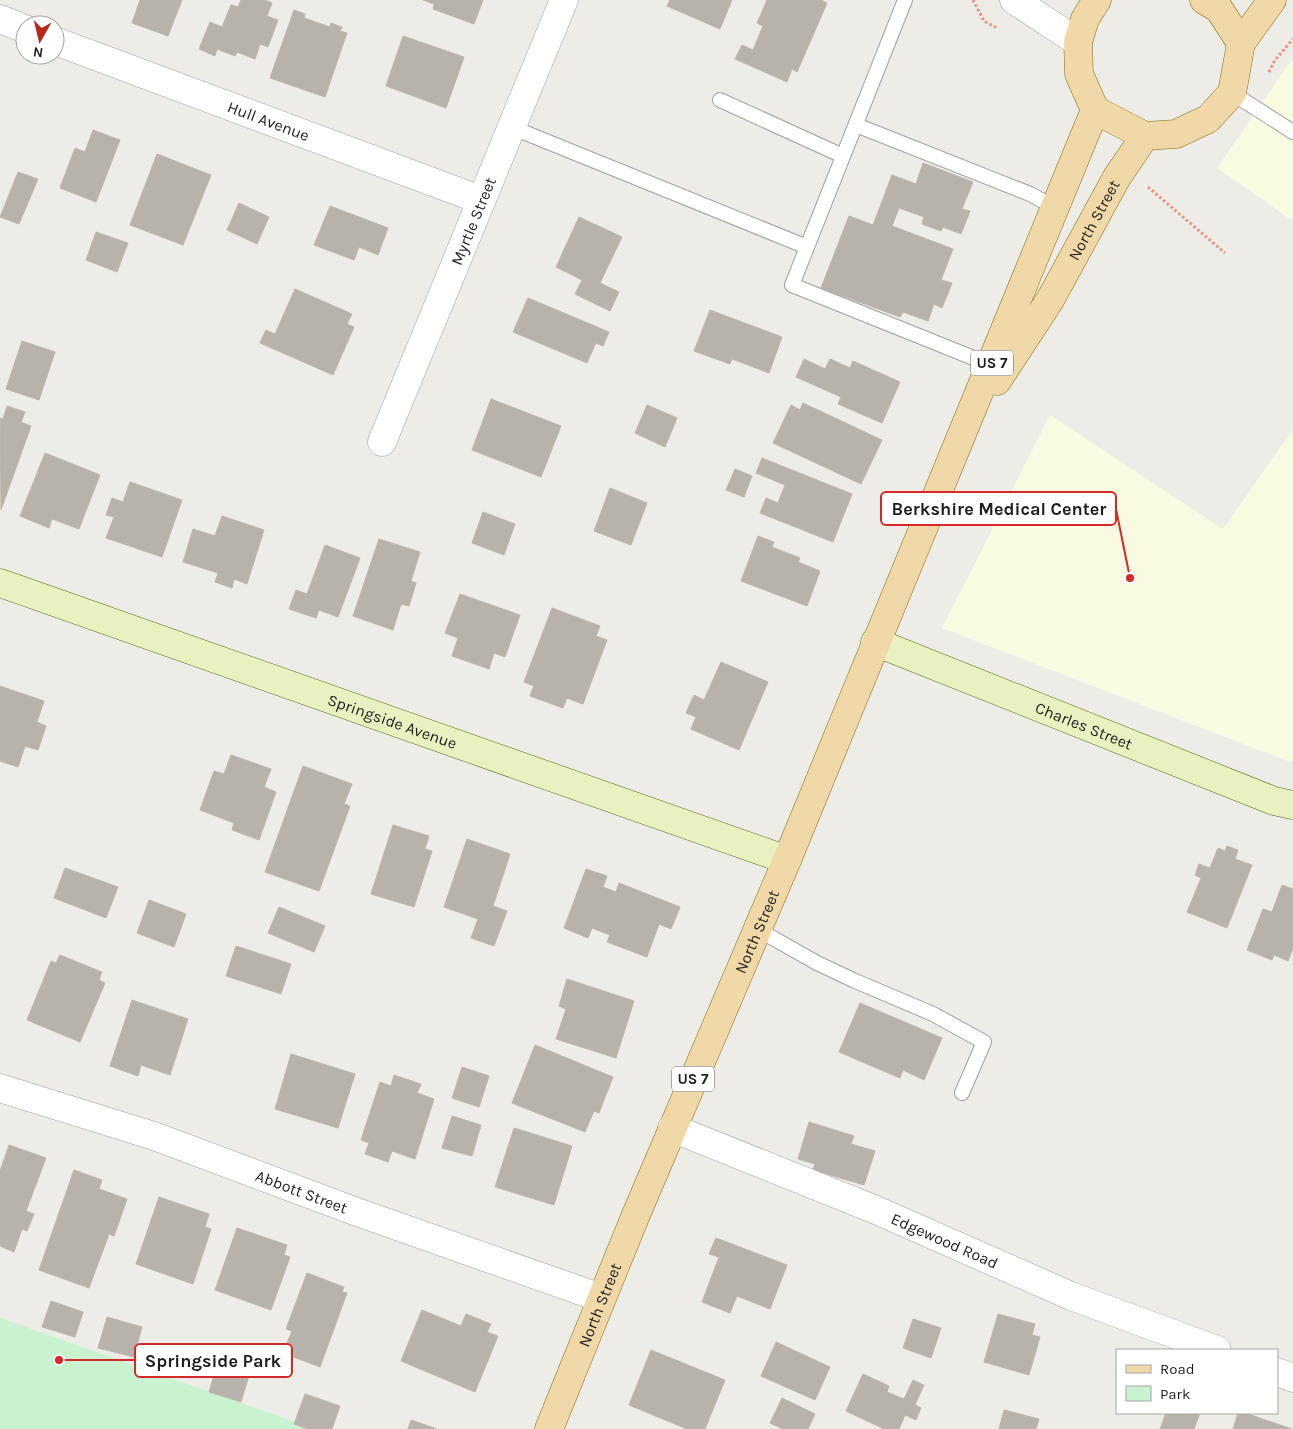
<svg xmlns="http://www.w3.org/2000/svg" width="1293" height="1429" viewBox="0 0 1293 1429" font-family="Karla,sans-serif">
<rect width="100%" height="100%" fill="#eeece6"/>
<path fill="#f8fbe2" d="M1293 58V221L1217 168Z
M1050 415 1223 529 1293 429V763L942 628Z"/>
<path fill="#c8f2d0" d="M0 1318 315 1429H0Z"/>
<path fill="#b7b2ac" stroke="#beb4aa" d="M140 0H182L168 36 132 23Z
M241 0H265L272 3 267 16 278 20 268 47 260 44 255 59 237 52 235 56 217 49 215 56 199 49 210 22 222 27 231 5 238 7Z
M423 0H483L474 24 433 9 434 4Z
M670 0H732L720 29 667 6Z
M767 0H821L827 3 797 72 792 69 787 82 735 59 742 45 753 50 763 26 757 23Z
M294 10 305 14 304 18 330 27 331 23 342 27 340 31 347 33 325 97 270 78Z
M403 36 464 57 446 108 386 86Z
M93 130 120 140 96 202 60 188 75 148 85 152Z
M157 154 211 175 183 245 130 225Z
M923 163 973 182 962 209 970 211 961 234 943 227 941 231 922 224 924 217 899 208 892 226 953 249 941 280 952 283 942 308 934 304 928 321 903 312 900 317 821 288 849 216 873 225 892 175 916 184Z
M18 172 38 179 19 224 0 217Z
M239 203 269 217 257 244 227 230Z
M330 206 388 228 378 255 359 247 354 260 314 245Z
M579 217 622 237 600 283 619 292 610 311 575 294 582 280 556 267Z
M96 232 128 243 117 272 86 260Z
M295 289 352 314 347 324 354 327 333 375 260 343 266 330 275 334Z
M528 298 609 332 603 346 596 343 587 363 513 332Z
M710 310 782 337 769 373 732 359 730 364 694 351Z
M22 341 55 352 39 400 6 389Z
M804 359 825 369 830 359 850 368 853 361 900 382 882 423 838 404 841 397 796 377Z
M491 399 561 426 541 477 472 450Z
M803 403 882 440 861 484 773 443 791 405 800 410Z
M647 405 677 418 665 447 635 433Z
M7 406 25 412 21 422 31 426 1 510 0 418 3 419Z
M45 453 100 475 79 529 52 519 49 528 20 516Z
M762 458 852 494 833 542 760 513 766 498 778 503 785 485 756 473Z
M735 469 752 476 744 497 726 490Z
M130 482 182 500 162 557 106 538 114 517 106 515 112 498 123 502Z
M610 488 647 503 631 545 594 531Z
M483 512 515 524 504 555 472 543Z
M222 516 264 530 247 584 234 579 232 588 215 582 218 573 183 562 193 529 215 536Z
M758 536 774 542 772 547 800 558 798 562 820 571 807 606 741 581Z
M379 539 420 552 411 581 416 583 409 606 401 604 393 630 353 616Z
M325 545 360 558 338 617 319 610 316 618 289 609 296 590 307 594Z
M460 594 520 615 505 657 494 653 489 669 452 656 458 638 445 633Z
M552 608 600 626 596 636 607 640 583 704 567 698 563 708 530 696 534 686 524 682Z
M721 662 768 682 739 750 691 729 696 717 686 713 694 695 704 700Z
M0 686 44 701 37 722 46 726 38 750 25 746 18 767 0 761Z
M231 755 271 769 264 787 276 792 259 840 232 830 234 823 200 810 214 771 224 774Z
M303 766 352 784 344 804 350 806 319 891 265 872Z
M393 825 429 836 425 849 432 851 414 907 371 894Z
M467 839 510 854 493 906 507 911 494 946 471 938 478 919 444 907Z
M1227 846 1238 850 1235 859 1252 865 1227 928 1187 912 1201 878 1195 875 1199 864 1210 868 1218 848 1225 851Z
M65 868 118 887 106 918 54 898Z
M586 869 607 876 603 887 616 892 619 883 680 907 671 929 659 924 647 957 607 942 610 935 592 928 588 938 564 928Z
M1282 885 1293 889V948L1288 961 1274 955 1272 960 1247 950 1263 909 1272 912Z
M149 900 186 914 174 947 137 933Z
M279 907 325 926 314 952 268 933Z
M236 946 291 964 281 994 226 976Z
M60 955 102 972 99 980 105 983 80 1042 27 1020 51 961 56 963Z
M567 979 634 1001 616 1058 556 1039 566 1009 559 1006Z
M132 1000 188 1019 170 1075 141 1065 138 1076 110 1066Z
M860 1003 942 1038 924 1080 903 1070 900 1078 839 1052Z
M535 1045 613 1077 599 1113 594 1111 585 1132 512 1103Z
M291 1054 355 1074 338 1128 275 1109Z
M462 1067 489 1076 479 1107 452 1098Z
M394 1075 421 1084 417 1093 434 1099 415 1159 392 1151 388 1162 365 1154 369 1143 361 1140 380 1082 391 1086Z
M452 1116 481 1125 472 1156 442 1148Z
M809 1122 854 1136 851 1144 875 1151 864 1185 813 1170 815 1164 798 1159Z
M514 1128 572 1146 554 1205 495 1187Z
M9 1145 46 1158 26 1211 34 1214 27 1231 22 1229 14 1252 0 1246V1171Z
M74 1170 102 1180 99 1189 127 1199 114 1236 109 1234 89 1288 39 1270Z
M159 1197 209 1214 205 1227 211 1229 193 1284 136 1264Z
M237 1228 287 1245 284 1255 290 1257 271 1310 215 1290Z
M716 1238 787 1265 770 1309 737 1296 730 1313 702 1302 719 1257 709 1254Z
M307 1273 344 1287 342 1292 347 1293 320 1367 283 1353 292 1331 286 1329Z
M51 1301 83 1312 75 1337 42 1327Z
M422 1310 461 1326 466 1314 491 1324 487 1332 498 1336 475 1392 401 1361Z
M998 1314 1035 1324 1032 1335 1040 1337 1029 1375 984 1362Z
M107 1317 142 1327 134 1357 98 1348Z
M913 1319 941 1328 931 1358 903 1348Z
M776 1342 830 1367 815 1400 761 1376Z
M651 1350 725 1380 705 1429H687L629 1405Z
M218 1362 250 1372 241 1402 209 1392Z
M863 1374 889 1386 887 1392 904 1399 913 1380 924 1385 915 1405 921 1408 916 1420 905 1415 899 1429H884L846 1411Z
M305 1394 340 1406 332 1429H308L294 1424Z
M782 1398 815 1414 808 1429H783L770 1423Z
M1004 1410 1039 1419 1036 1429H999Z
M1166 1413H1200L1194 1429H1160Z
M1238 1413H1245L1292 1429H1233Z
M411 1420 437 1429H408Z"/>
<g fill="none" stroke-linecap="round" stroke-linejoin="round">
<defs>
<path id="lane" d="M905 0 792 285 991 365
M1232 93 1293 132
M720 100 843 156
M856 125 1030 194 1054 207
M511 127 807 247
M757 929 817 963 853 980 933 1014 984 1042 962 1093"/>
<g id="street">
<path d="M1014 0 1078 42"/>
<path d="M0 19 25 29"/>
<path id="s1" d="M55 41 481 200"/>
<path id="s2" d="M382 442 564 0"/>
<path id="s3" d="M0 1088 154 1136 357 1212 601 1298"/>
<path id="s4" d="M672 1128 876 1210 1071 1296 1217 1350"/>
<path d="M1277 1372 1293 1378"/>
</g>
<g id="secondary">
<path id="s5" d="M0 583 787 860"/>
<path id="s6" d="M875 642 1274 801 1293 805"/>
</g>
<g id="primary">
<path d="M1204 0 1219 9 1241 43"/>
<path d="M1095 110 1145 136"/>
<path d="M1145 136 1176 134 1208 119 1232 93 1241 43 1272 0"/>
<path id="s7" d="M997 381 1050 300 1117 177 1145 136"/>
<path id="s8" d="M549 1429 635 1217 787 860 1095 110 1079 74 1078 42 1085 19 1097 0"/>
</g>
</defs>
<use href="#lane" stroke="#9f9f9f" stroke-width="16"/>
<use href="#street" stroke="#9f9f9f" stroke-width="29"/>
<use href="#secondary" stroke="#566813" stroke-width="29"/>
<use href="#primary" stroke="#866b13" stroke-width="29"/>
<path stroke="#e8927c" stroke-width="3" stroke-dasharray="2.5 2.5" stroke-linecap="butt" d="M973 0 984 21 997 28
M1269 72 1275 60 1293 39
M1148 187 1225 253"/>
<use href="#lane" stroke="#fff" stroke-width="14"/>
<use href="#street" stroke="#fff" stroke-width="28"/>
<use href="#secondary" stroke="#eaf1c0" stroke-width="28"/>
<use href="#primary" stroke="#f0d8a8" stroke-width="28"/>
</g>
<g text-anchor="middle" stroke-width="4" stroke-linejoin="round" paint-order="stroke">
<g fill="#fff" stroke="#626262" stroke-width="1">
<rect x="971" y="350.5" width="42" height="25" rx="4"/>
<rect x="672" y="1066.5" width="42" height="25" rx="4"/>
</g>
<g font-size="15" font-weight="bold" fill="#1e1e1e">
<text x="992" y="368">US 7</text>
<text x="693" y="1084">US 7</text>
</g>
<g font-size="16" fill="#1e1e1e" stroke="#fff">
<text dy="6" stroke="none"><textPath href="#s1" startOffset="228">Hull Avenue</textPath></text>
<text dy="6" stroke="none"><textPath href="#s2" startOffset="239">Myrtle Street</textPath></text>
<text dy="6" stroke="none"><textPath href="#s7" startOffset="188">North Street</textPath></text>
<text dy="6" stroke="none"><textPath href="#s5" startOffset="416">Springside Avenue</textPath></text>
<text dy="6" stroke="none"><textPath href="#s6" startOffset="225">Charles Street</textPath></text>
<text dy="6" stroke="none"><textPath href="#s8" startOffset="539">North Street</textPath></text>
<text dy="6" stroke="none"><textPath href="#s3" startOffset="319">Abbott Street</textPath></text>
<text dy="6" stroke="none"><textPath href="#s4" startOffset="295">Edgewood Road</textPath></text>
<text dy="6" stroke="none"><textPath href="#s8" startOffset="134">North Street</textPath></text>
</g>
</g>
<path fill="none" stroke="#d62828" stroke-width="2" d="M1130 578L1116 509M59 1360L135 1360"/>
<g fill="#d62828" stroke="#fff" stroke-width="2">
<circle cx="1130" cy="578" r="5"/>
<circle cx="59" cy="1360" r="5"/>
</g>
<g fill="#fff" stroke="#d62828" stroke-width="2">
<rect x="881" y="492" width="235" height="33" rx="5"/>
<rect x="135" y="1344" width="157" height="33" rx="5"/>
</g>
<g font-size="18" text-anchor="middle" font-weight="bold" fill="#1e1e1e">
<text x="999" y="515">Berkshire Medical Center</text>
<text x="213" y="1367">Springside Park</text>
</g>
<rect x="1116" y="1349" width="162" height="65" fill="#ffffff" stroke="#a5a5a5"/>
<rect x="1126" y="1365" width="25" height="8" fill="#f0d8a8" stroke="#a5a5a5"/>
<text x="1160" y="1374" font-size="15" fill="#1e1e1e">Road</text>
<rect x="1126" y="1386" width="25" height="15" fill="#c8f2d0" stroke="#a5a5a5"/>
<text x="1160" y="1399" font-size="15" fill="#1e1e1e">Park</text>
<g transform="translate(40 40) rotate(188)"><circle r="24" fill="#ffffff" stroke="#a5a5a5"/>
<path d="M0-4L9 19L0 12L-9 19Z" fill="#b32819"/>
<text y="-8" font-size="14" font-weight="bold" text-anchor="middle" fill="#1e1e1e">N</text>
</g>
</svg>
